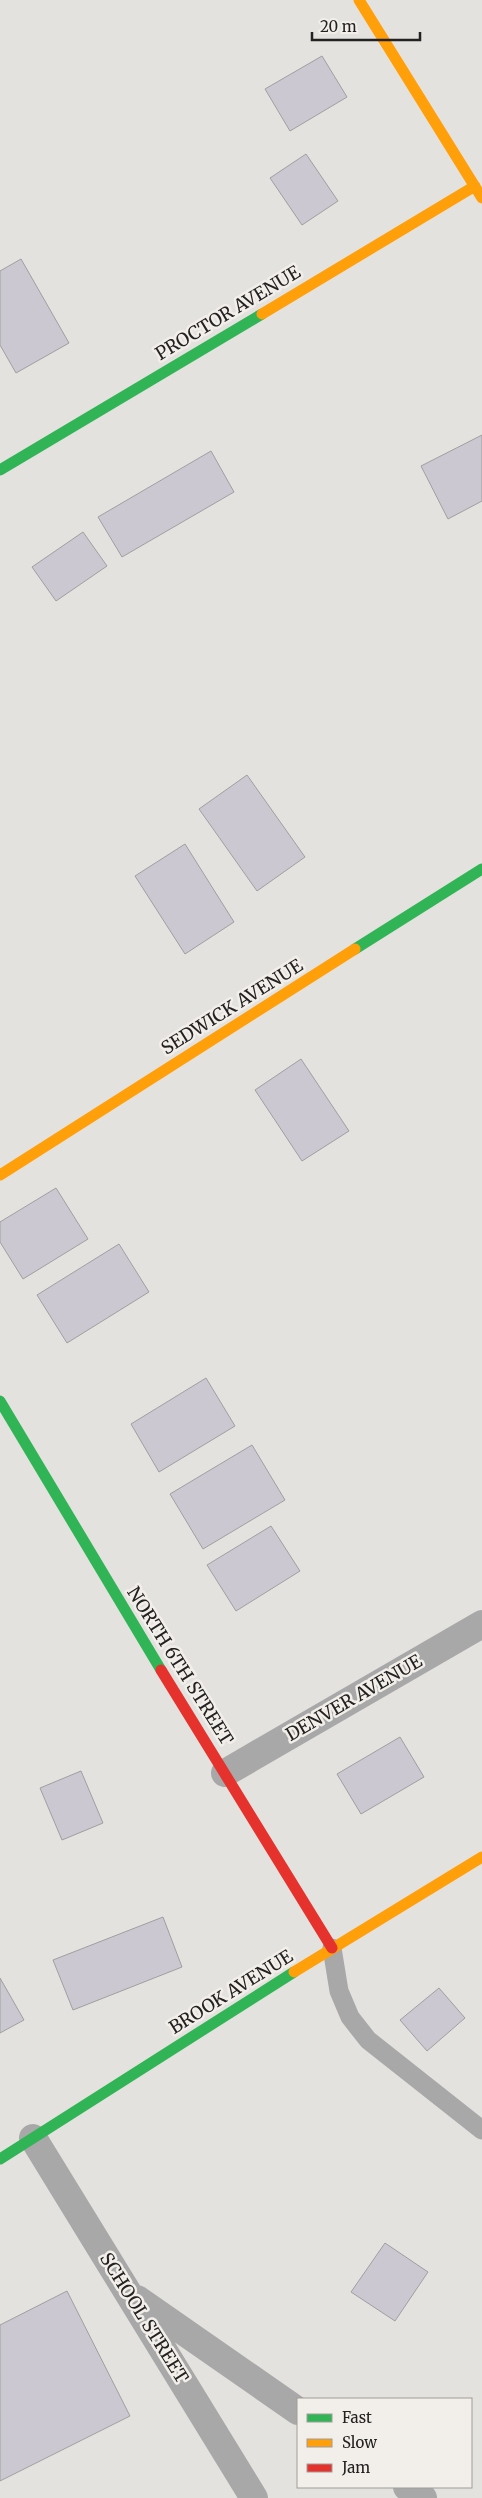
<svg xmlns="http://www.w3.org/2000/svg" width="482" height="2498" viewBox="0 0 482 2498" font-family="Merriweather,serif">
<rect width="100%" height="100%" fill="#e4e2df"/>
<path fill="#cbc8d1" stroke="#a09f9e" d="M322 56 347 97 290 131 265 89Z
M306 154 338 201 302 225 270 178Z
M21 259 69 343 16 373 0 345V271Z
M482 435V501L448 519 421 466Z
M211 451 234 492 122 557 98 517Z
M83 532 107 566 56 601 32 567Z
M247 775 305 857 257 891 199 809Z
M185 844 234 922 185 954 135 876Z
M301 1059 349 1131 302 1161 255 1090Z
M56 1188 88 1239 23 1279 0 1242V1222Z
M119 1244 149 1292 67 1343 37 1295Z
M206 1378 235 1426 159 1472 131 1424Z
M252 1445 285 1500 203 1549 170 1494Z
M271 1526 300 1571 236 1611 207 1565Z
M400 1737 424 1777 361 1814 337 1774Z
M81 1771 103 1823 62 1840 40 1788Z
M163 1917 182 1967 73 2010 53 1960Z
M0 1978 24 2020 0 2033Z
M439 1988 465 2018 427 2051 400 2020Z
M385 2243 428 2272 395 2321 351 2292Z
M67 2291 130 2416 0 2481V2325Z"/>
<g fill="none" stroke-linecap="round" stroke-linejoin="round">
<path stroke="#a8a8a8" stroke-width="19" d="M332 1948 339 1991 350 2017 368 2040 482 2130"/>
<path stroke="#a8a8a8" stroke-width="28" d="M225 1773 482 1624
M33 2138 254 2498
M137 2299 298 2411
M407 2487 423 2498"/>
<path stroke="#30b455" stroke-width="11" d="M0 470 262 314
M355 949 482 869
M0 1401 161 1670
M0 2159 294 1972"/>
<path stroke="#ff9f0a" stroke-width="11" d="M359 0 482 198
M262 314 475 186
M0 1175 355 949
M294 1972 482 1857"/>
<path stroke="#e5322d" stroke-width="11" d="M161 1670 332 1948"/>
</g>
<g text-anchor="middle" stroke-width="5" stroke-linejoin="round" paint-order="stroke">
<g font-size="18" fill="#232220" stroke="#f2efeb">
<text transform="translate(228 313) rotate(-31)" y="6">PROCTOR AVENUE</text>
<text transform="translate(232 1007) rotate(-32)" y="6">SEDWICK AVENUE</text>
<text transform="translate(180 1666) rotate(58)" y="6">NORTH 6TH STREET</text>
<text transform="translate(354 1698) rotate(-30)" y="6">DENVER AVENUE</text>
<text transform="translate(231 1992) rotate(-32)" y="6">BROOK AVENUE</text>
<text transform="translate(144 2318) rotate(58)" y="6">SCHOOL STREET</text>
</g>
</g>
<rect x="297" y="2398" width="175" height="90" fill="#f2efeb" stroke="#9f9d9a"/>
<rect x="307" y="2414" width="25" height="8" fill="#30b455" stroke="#9f9d9a"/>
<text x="342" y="2423" font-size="15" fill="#232220">Fast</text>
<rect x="307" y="2439" width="25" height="8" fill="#ff9f0a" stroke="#9f9d9a"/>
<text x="342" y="2448" font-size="15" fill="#232220">Slow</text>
<rect x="307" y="2464" width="25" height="8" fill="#e5322d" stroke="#9f9d9a"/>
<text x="342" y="2473" font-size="15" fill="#232220">Jam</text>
<path d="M312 32v8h108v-8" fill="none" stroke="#232220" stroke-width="2.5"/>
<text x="320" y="32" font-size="15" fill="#232220" stroke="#f2efeb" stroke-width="4" paint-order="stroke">20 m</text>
</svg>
